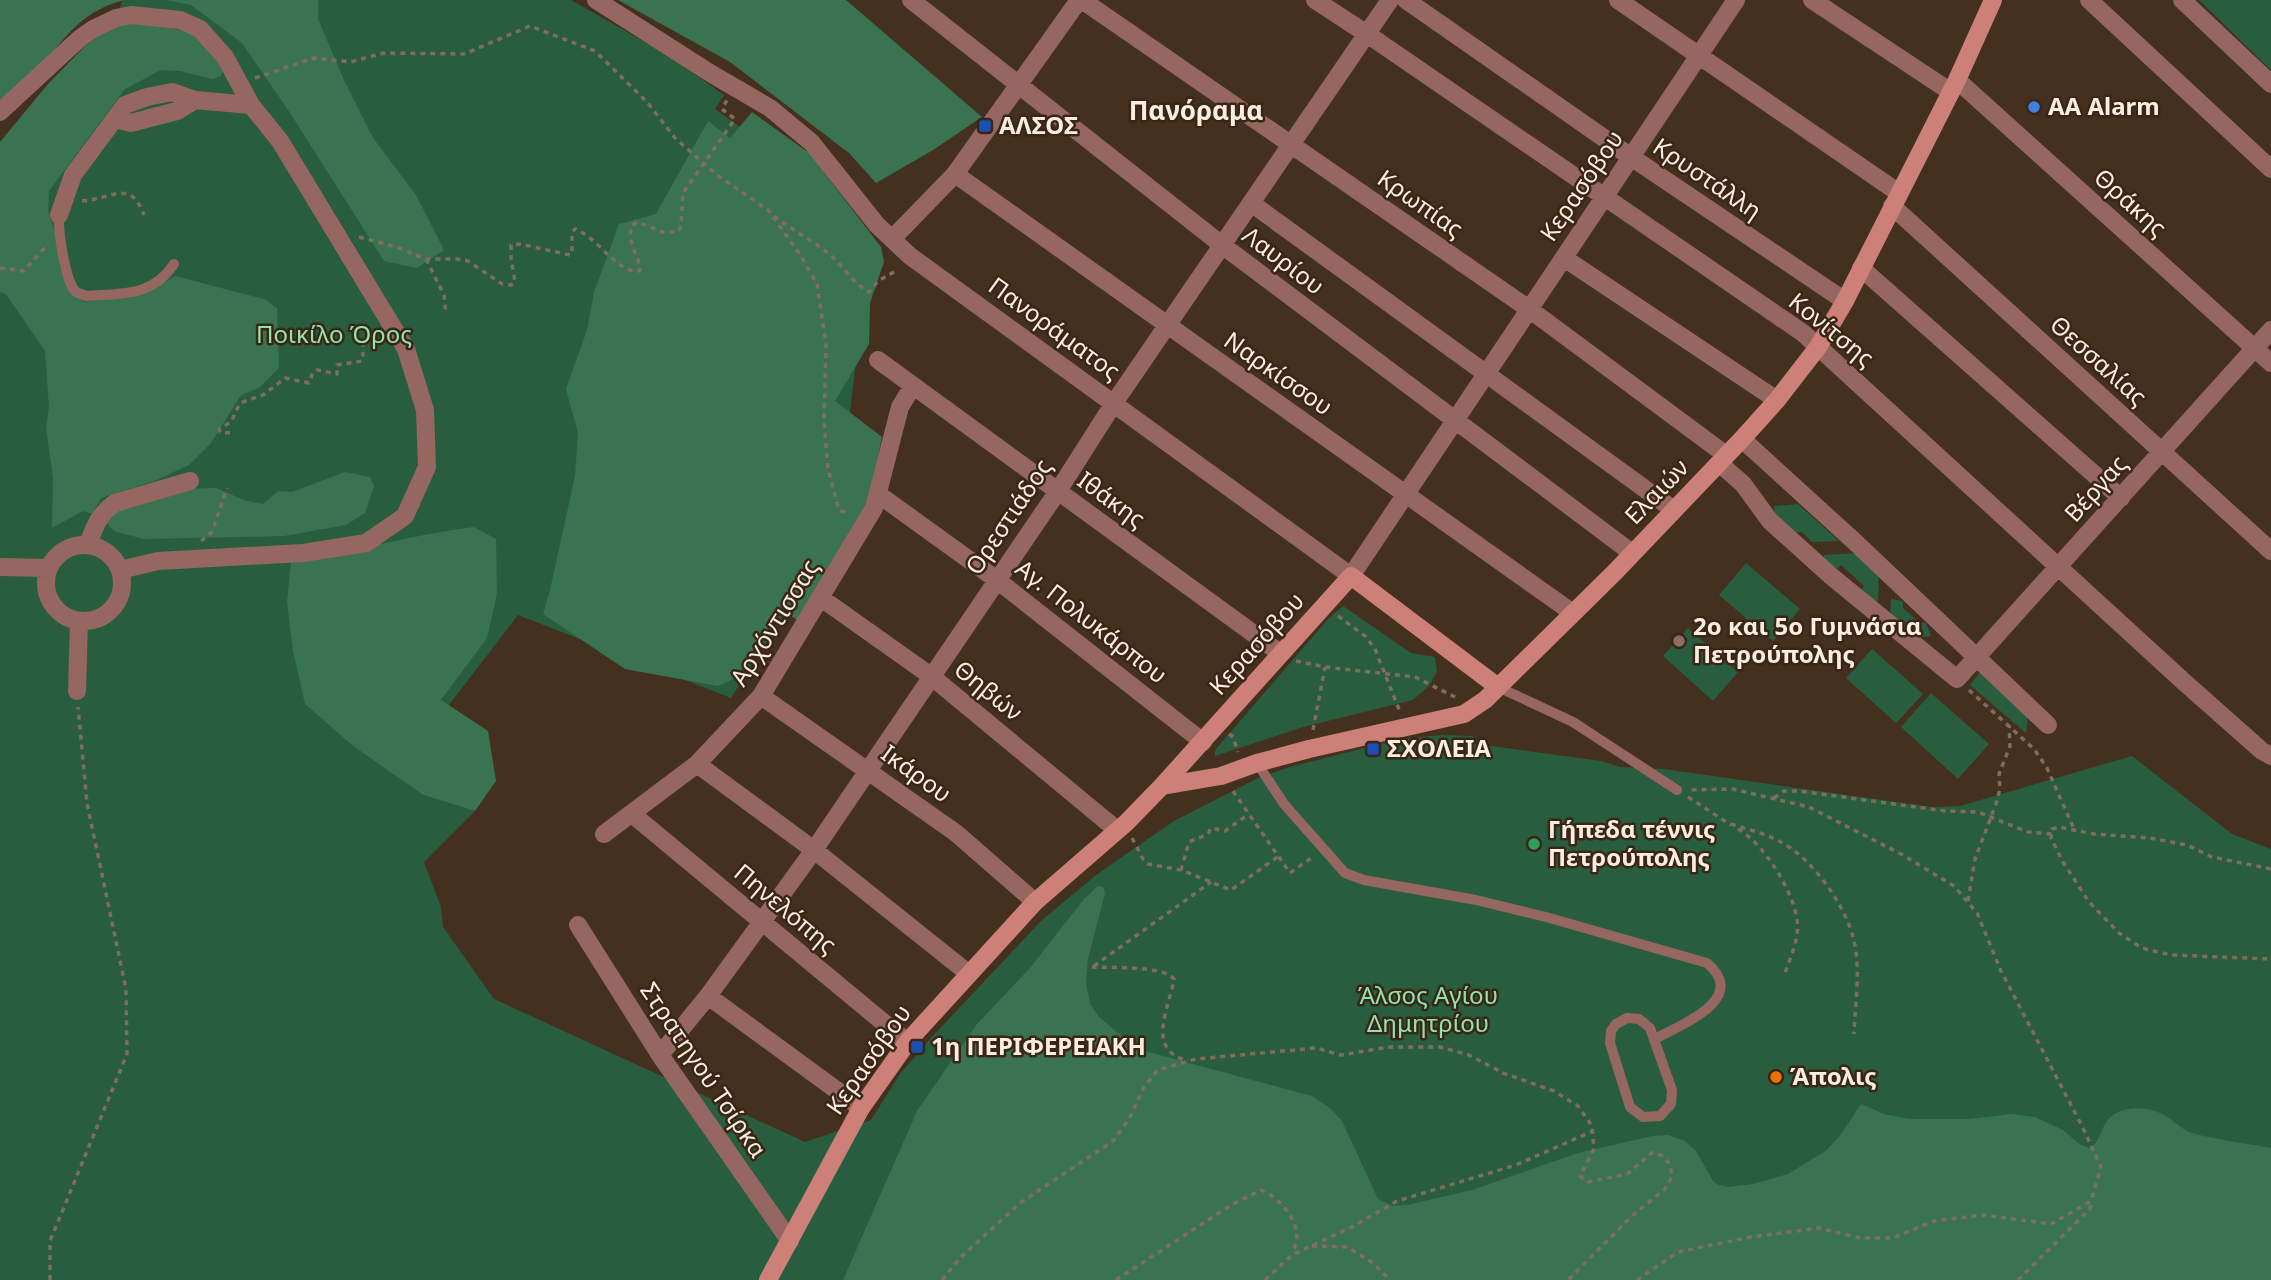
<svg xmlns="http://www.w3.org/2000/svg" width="2271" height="1280" viewBox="0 0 2271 1280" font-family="'Noto Sans',sans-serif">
<rect width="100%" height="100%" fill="#44301e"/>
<path fill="#285e3f" d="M123 0H571L666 54 724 95 715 109 814 180 860 327 836 532 731 698 518 615 395 775 423 795 475 811 424 862 441 907 443 927 494 999 805 1142 871 1120 900 1074 931 1038 1041 921 1096 875 1174 821 1260 777 1290 767 1396 740 1440 735 1473 736 1476 744 1601 761 1620 767 1664 769 1931 807 1960 806 2132 756 2232 834 2271 849V1280H0V144L81 109Z
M2199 0H2271V70Z
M1798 504 1839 541 1812 542 1802 532 1793 533 1775 517 1774 506Z
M1858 553 1879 573 1878 601 1873 602 1861 591 1864 586 1841 565 1836 569 1824 560V555Z
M1746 563 1800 609 1773 641 1719 595Z
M1891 599 1903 601V608L1920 623H1926L1931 636 1914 638 1890 617Z
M1343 606 1411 653 1435 657 1437 671 1430 685 1413 700 1303 727 1215 756V750L1328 619Z
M1688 628 1738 672 1713 701 1663 656Z
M1872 649 1923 694 1896 723 1846 678Z
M1981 671 2028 715 2026 733 1970 685Z
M1931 693 1989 744 1958 779 1901 727Z"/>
<path fill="#3a7352" d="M0 0H125C74 12 59 49 26 84 18 92 8 98 0 105Z
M167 0H318V19L344 80 373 138 416 195 444 250 417 268 384 261 290 113 242 43 191 5Z
M618 0H846L982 117 933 150 876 183 849 153 730 62Z
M125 24C152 24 187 26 207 46 213 53 218 62 223 70L221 76 212 79 180 71 161 70 125 89 49 191 48 211 58 240 70 291 84 302C116 298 147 295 175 276L264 299 277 308 279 368 259 388 241 395 211 443 189 465 154 481 101 498 92 514 83 511 52 528 53 478 46 428 49 407 45 351 6 294 0 292V142L48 84 84 47 102 33Z
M752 112 809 153 881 247 884 262 870 303 869 344 835 401 882 437 867 509 799 621 779 609 736 678 718 686 625 669 543 614 550 590 575 476 578 433 566 389 587 330 594 292 619 224 656 214 708 121 730 138Z
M345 472 370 477 374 486 365 513 346 525 284 536 144 539 114 531 105 521 115 509 180 489 216 488 244 500 263 504 278 491 292 492Z
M474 527 496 539 497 593 487 638 441 700 488 731 496 781 475 811 423 795 352 745 305 704 293 651 287 602 291 562C352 551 413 535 474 527Z
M1098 886 1103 887 1105 893 1088 959 1086 983 1090 1004 1099 1017 1119 1034 1148 1052 1312 1096 1330 1108 1342 1121 1378 1199 1393 1206 1407 1205 1472 1190 1578 1153 1652 1136 1668 1135 1685 1141 1696 1151 1713 1181 1718 1185 1728 1187 1753 1184 1788 1174 1827 1150 1841 1134 1861 1104 1884 1114 1909 1119H1970L2011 1114 2035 1117 2063 1130 2081 1145 2089 1148C2103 1143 2099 1120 2118 1112 2134 1105 2155 1108 2169 1118 2176 1123 2183 1130 2192 1133 2217 1140 2245 1143 2271 1148V1280H843L917 1111 977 1024 1030 968 1084 899Z"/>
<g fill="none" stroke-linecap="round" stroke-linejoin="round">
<path stroke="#7f6d5e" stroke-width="3.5" stroke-dasharray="5 5" stroke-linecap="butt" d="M255 78 314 58 350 62 384 53 464 54 530 26 595 51 647 102 675 138 717 175 768 210 799 253 817 284 826 344 824 421 828 469 839 510 850 514
M82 201C110 200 130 177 144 215
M774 216C792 230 812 240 829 254 844 266 853 284 869 292L878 281 894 272
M359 237 396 247 426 259H457L468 261 502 284 511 285 515 281 511 258V245L520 244 570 255 572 253V232L575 229C598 238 613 268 637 272L640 270C639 254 626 242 632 225L638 222 662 232H678L681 226 683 193 735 119 722 109 727 100
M426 259 444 295 446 314
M0 268 24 271 48 244
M230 433 220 432 219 429 231 422 240 403 263 395 285 378 309 383 313 372 317 370 337 374V365L362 361C366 343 356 343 376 332
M201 541 212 532 227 488
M1338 616 1365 636 1375 649 1400 712
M1296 661 1325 667 1415 677 1457 698
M1969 690 2034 749 2047 768 2074 829
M1313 730 1325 667
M1229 734 1233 737 1238 752
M1233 791 1290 873 1314 856
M1688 797 1731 825
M1774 798 1784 791H1799L1945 811 1978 812 2028 832 2051 834
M1731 824C1746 829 1763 833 1777 840 1811 856 1846 905 1854 941 1861 971 1855 1004 1854 1034
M1738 829C1764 844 1792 889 1797 919 1800 938 1791 955 1785 973
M1132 838 1143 859 1148 864 1181 870 1231 890 1279 856
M2271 869 2212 857 2187 845 2150 838 2094 834 2059 827 2052 829 2051 838 2063 862 2089 902 2119 933 2142 948 2171 955 2271 959
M1181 870 1189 842 1208 834 1211 828 1225 831 1249 814
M1968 901 1975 859 1996 804 2000 789 1999 774 2010 746 2009 725
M1094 966 1211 882
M1092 967C1111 968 1162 965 1174 979 1169 1009 1145 1050 1188 1061
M1312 1246 1347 1247 1373 1263 1390 1280
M50 1280V1241L127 1054 126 989 87 803 78 707
M942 1280 960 1258 1020 1203 1113 1141 1130 1117 1144 1087 1158 1070 1196 1059 1316 1048 1341 1055 1389 1047H1440L1469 1055 1503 1073 1554 1091 1578 1106 1592 1126 1594 1149 1580 1176 1588 1182 1627 1174 1653 1152 1662 1156 1670 1164 1672 1177 1665 1189 1632 1216 1568 1280
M1116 1280 1231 1205 1261 1190C1279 1198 1296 1216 1297 1237 1297 1242 1294 1249 1292 1253
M1265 1280 1292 1255 1352 1227 1397 1201 1516 1165 1593 1131
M1637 1280 1678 1252 1751 1237 1819 1228 1860 1238H1893L1934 1221 1983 1215 2051 1224 2091 1201 2101 1167 2082 1126 2001 971 1977 913 1954 886 1901 854 1809 807 1733 789 1689 790
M2018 1280 2090 1209 2091 1201"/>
<path stroke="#966661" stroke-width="10" d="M59 215C58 229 65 282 76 292 78 293 84 295 86 296 123 293 152 297 174 264
M1498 687 1573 722 1677 790
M1257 763 1284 804 1345 873 1364 880 1476 900 1546 917 1707 963C1750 999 1680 1025 1655 1039
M1627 1018 1639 1019 1650 1028 1672 1090 1671 1104 1660 1116 1643 1117 1630 1107 1610 1043 1611 1031 1616 1024Z"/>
<path stroke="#966661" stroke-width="18" d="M596 0 710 73 770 108 812 143 877 225 910 256 1351 576 1736 0
M911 0 1222 245 1632 553
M1082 0 1529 309 1726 455
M1315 0 1367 34 1803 333 2183 681 2262 751 2271 756
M1406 0 1631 157 1845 301
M1618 0 1899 193
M1812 0 1951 92
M2089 0 2271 169
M2182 0 2271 84
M1957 80 2271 363
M0 112 79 39 93 29 116 18 131 15 180 20 200 29 225 57 251 105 280 141 406 349 425 410 427 467 405 516 366 543 303 553 158 561 120 570
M116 119 131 123 177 111 195 100
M955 174 1573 613
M1251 203 1674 510
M1892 206 2271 551
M59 215 73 175 125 105 147 97 172 92 195 100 251 105
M892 239 955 174 1079 0
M1564 258 1777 400
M1861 268 2121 498
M878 360 1280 653
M1742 439 1855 542 2048 725
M1719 463 1743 484 1770 521 1831 576 1957 679 2271 330
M878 494 997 580 1203 742
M88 545C94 527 99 514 115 503L190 481
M46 583a38 38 0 1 1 76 0a38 38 0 1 1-76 0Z
M0 567 48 568
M821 598 931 676 1117 830
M77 691 79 621
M761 696 956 833 1035 902
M697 764 814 850 968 973
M632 814 907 1042
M604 834 697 764 761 696 874 508 900 407 913 386
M578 925 660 1055 790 1241
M708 996 861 1108
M660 1055 708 996 814 850 1058 491 1114 403 1390 0"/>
<path stroke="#cc8078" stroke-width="18" d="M1162 786 1221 776 1257 763 1309 749 1464 714 1485 700 1615 572 1742 439 1777 400 1818 347 1845 301 1957 80 1993 0
M768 1280 861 1108 909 1040 1035 902 1126 823 1162 786 1351 576 1498 687"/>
</g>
<circle fill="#3f7fe0" stroke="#3a2615" stroke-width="2.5" cx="2034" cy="107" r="7"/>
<g fill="#1a4fb4" stroke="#3a2615" stroke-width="2.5">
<rect x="978" y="119" width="14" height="14" rx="3.5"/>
<rect x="1366" y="742" width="14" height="14" rx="3.5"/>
<rect x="910" y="1040" width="14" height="14" rx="3.5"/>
</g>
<circle fill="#8d6e63" stroke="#3a2615" stroke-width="2.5" cx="1679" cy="641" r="7"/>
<circle fill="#2e9e5b" stroke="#3a2615" stroke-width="2.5" cx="1534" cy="844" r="7"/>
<circle fill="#e8710a" stroke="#3a2615" stroke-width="2.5" cx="1776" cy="1077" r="7"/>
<g text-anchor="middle" stroke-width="5" stroke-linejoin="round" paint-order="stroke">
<g font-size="24" font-weight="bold" fill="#fbede2" stroke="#3a2615" text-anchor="start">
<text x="2048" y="115">AA Alarm</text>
<text x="999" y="134">ΑΛΣΟΣ</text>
<text x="1693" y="635">2ο και 5ο Γυμνάσια<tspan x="1693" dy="28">Πετρούπολης</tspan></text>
<text x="1387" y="757">ΣΧΟΛΕΙΑ</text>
<text x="1548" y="838">Γήπεδα τέννις<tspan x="1548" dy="28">Πετρούπολης</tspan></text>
<text x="931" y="1055">1η ΠΕΡΙΦΕΡΕΙΑΚΗ</text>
<text x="1790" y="1085">Άπολις</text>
</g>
<g font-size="24" fill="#fbede2" stroke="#3a2615">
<text transform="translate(1707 179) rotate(34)" y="8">Κρυστάλλη</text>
<text transform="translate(1582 186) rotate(-56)" y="8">Κερασόβου</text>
<text transform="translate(2130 203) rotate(42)" y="8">Θράκης</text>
<text transform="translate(1420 204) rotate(35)" y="8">Κρωπίας</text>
<text transform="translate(1283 261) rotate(37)" y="8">Λαυρίου</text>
<text transform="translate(1054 329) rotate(36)" y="8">Πανοράματος</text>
<text transform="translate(1831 330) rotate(39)" y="8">Κονίτσης</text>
<text transform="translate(2098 361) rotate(42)" y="8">Θεσσαλίας</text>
<text transform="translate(1278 374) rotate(35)" y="8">Ναρκίσσου</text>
<text transform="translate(2096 489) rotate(-48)" y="8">Βέργας</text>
<text transform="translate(1657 492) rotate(-46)" y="8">Ελαιών</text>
<text transform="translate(1111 500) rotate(36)" y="8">Ιθάκης</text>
<text transform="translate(1009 517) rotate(-56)" y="8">Ορεστιάδος</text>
<text transform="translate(1091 622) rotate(38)" y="8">Αγ. Πολυκάρπου</text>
<text transform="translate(775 623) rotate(-58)" y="8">Αρχόντισσας</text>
<text transform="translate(1257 644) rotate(-48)" y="8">Κερασόβου</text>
<text transform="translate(988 691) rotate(39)" y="8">Θηβών</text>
<text transform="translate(916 774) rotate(36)" y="8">Ικάρου</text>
<text transform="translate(785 909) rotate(40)" y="8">Πηνελόπης</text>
<text transform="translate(869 1060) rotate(-55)" y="8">Κερασόβου</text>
<text transform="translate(703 1070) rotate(56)" y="8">Στρατηγού Τσίρκα</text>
</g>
<g font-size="24" fill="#8ee3af" stroke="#3a2615">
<text x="334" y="343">Ποικίλο Όρος</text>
<text x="1428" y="1004">Άλσος Αγίου<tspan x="1428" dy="28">Δημητρίου</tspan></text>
</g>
<g font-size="26" font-weight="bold" fill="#fbede2" stroke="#3a2615">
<text x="1196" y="120">Πανόραμα</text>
</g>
</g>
</svg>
